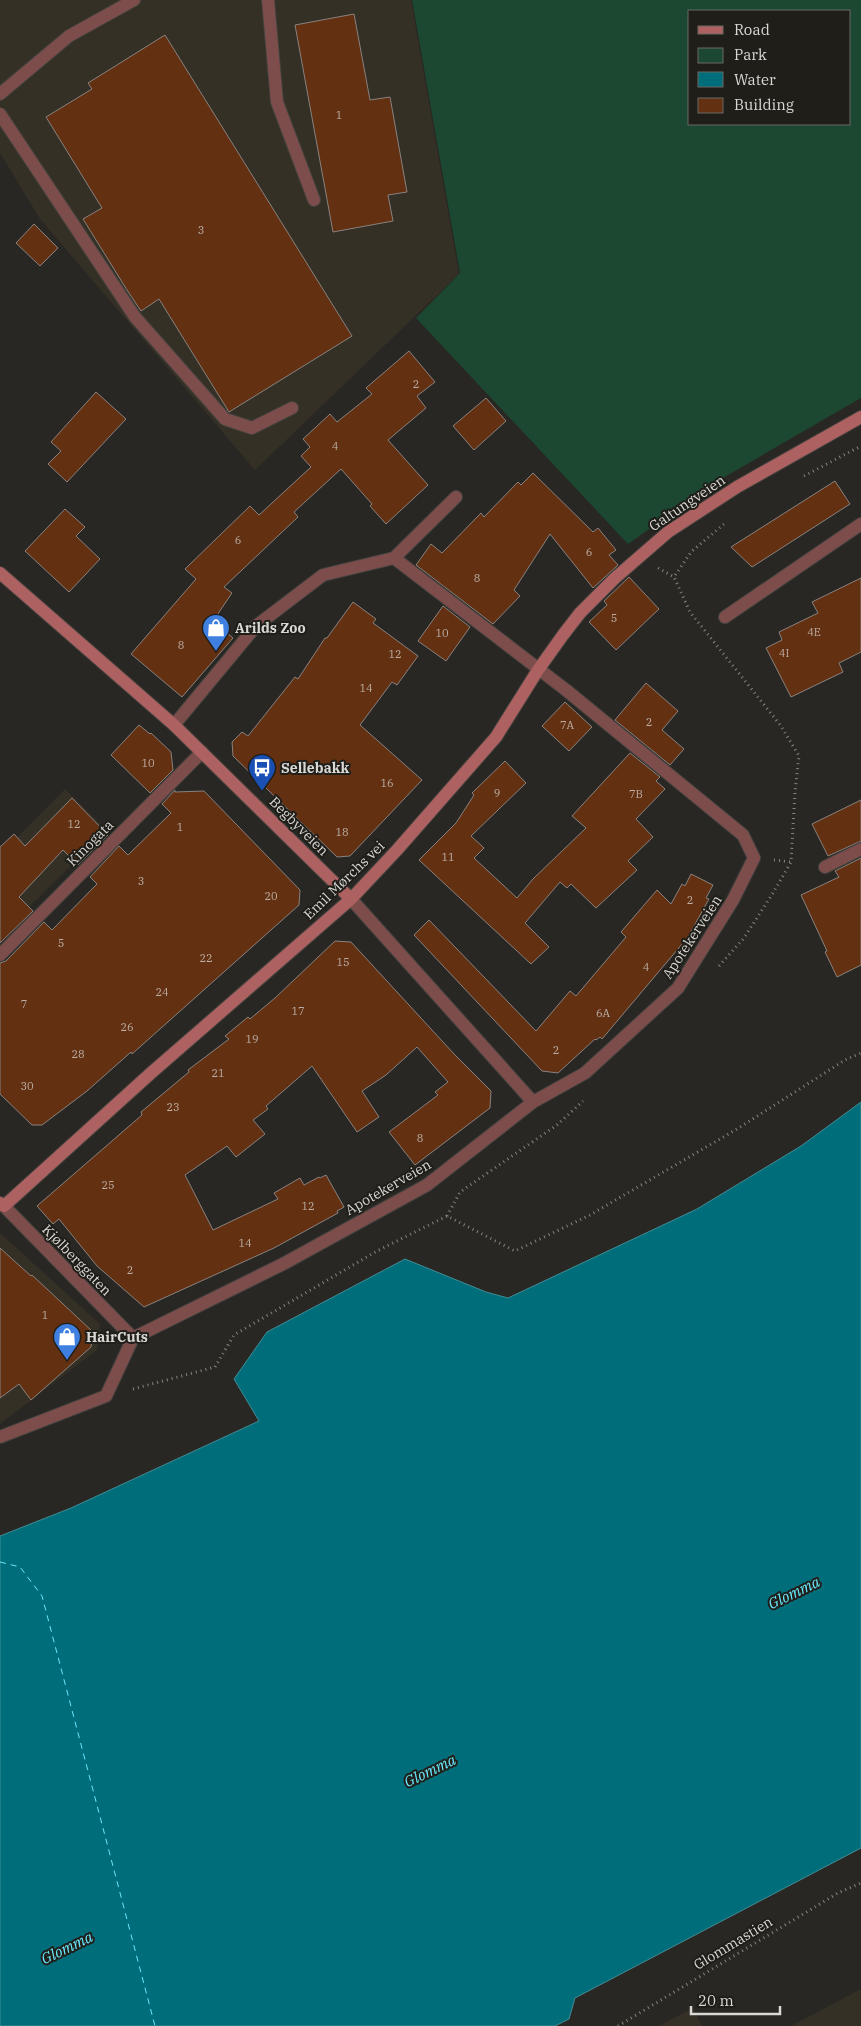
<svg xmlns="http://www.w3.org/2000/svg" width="861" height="2026" viewBox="0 0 861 2026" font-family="'IBM Plex Serif',serif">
<rect width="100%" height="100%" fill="#292723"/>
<path fill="#353026" d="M0 0H411L459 274 255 470 40 219 0 153Z
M65 789 107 830 0 936V855Z
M0 1233 100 1324 97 1350 0 1424Z
M861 1989V2026H791Z
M693 2008 702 2026H659Z"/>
<path fill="#1c4730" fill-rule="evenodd" d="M412 0H861V398L716 482 628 544 416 318 460 273ZM850 11V124H690V11Z"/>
<path fill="#006d7b" stroke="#418d96" d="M861 1102V1848L575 1998 569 2019 555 2026H0V1536L71 1508 259 1421 234 1379 267 1332 405 1259 486 1292 508 1298 697 1209 801 1146Z"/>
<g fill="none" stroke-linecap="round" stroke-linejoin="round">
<path stroke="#69e8fd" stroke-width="1" stroke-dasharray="6 5" stroke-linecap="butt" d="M0 1562 20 1567 42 1596 155 2026"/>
</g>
<path fill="#633012" stroke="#88827f" d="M354 14 370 100 390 97 407 192 388 195 393 221 333 232 295 25Z
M165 35 352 336 229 412 159 299 141 311 127 290 83 219 102 208 46 117 92 89 88 83Z
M34 224 58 248 40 266 16 243Z
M409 351 435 382 417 396 426 408 388 440 428 485 386 524 370 506 372 504 341 469 294 512 298 517 224 587 232 593 213 621 233 638 182 697 131 654 196 579 185 569 250 506 259 515 311 467 301 456 310 447 303 439 330 414 337 422 372 394 366 388Z
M96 392 126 419 67 482 48 464 61 451 51 442Z
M486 398 506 421 474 450 453 426Z
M533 473 593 532 598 528 616 550 609 555 618 565 593 588 550 534 514 590 520 596 493 624 416 565 431 544 442 553 481 513 484 517 518 482 521 485Z
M835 481 850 504 752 567 731 547Z
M65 509 85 527 76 536 100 559 69 592 25 551Z
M629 577 659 609 616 650 589 622 607 605 604 601Z
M861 578V652L839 663 843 672 791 697 766 648 782 640 779 632 818 613 812 602Z
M353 602 376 619 373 623 418 656 397 685 392 682 360 725 422 780 350 856 337 857 233 756 232 742 242 732 248 736 295 677 298 679 325 638H327Z
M443 606 470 627 446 661 418 641Z
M646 683 678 711 662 730 684 749 670 765 615 720Z
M565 702 592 727 569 751 542 726Z
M139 725 150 734 151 733 171 752 173 770 150 793 111 755Z
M630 753 660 777 656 781 665 789 636 819 653 837 628 861 637 870 596 908 571 884 567 888 560 882 525 923 549 947 531 964 419 860 456 823 474 795 472 793 505 761 526 783 471 836 484 848 474 858 517 898 533 879 586 828 572 816Z
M175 790V792L204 791 300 890 299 905 132 1054 131 1052 87 1091 42 1125H32L0 1094V963L6 961 44 922 52 930 97 884 90 877 119 846 128 855 171 813 162 804Z
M72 798 108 835 78 865 63 850 19 897 33 911 0 943V847L14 834 25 846Z
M861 800V841L828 856 812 824Z
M861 858V965L837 977 825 952 827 951 801 895 839 877 835 871Z
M691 874 713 885 706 898 709 899 688 937 602 1039 600 1037 596 1040 595 1039 558 1073 542 1071 414 935 429 920 536 1031 570 991 576 996 626 937 621 932 657 890 671 904 682 884 685 886Z
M335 941 351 942 455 1055 491 1091 490 1108 415 1165 389 1132 438 1095 435 1092 448 1082 417 1047 386 1075 362 1091 379 1117 357 1132 312 1066 266 1106 268 1109 253 1120 265 1134 236 1157 227 1146 185 1175 213 1230 278 1199 274 1193 300 1178 304 1185 319 1177 320 1178 326 1175 344 1207 337 1211 338 1213 274 1248 144 1307 97 1266 59 1219 53 1224 37 1206 142 1115 141 1112 189 1072 188 1070 229 1039 225 1036 248 1017 250 1019 275 998Z
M0 1248 31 1276 32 1275 93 1332 91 1347 31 1400 19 1384 0 1398Z"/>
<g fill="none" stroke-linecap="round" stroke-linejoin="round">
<defs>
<path id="lane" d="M268 0 277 102 314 200
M0 114 135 317 225 419 252 428 292 408
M725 617 861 524
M825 867 861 849"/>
<path id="street" d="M0 94 69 36 134 0
M174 725 256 626 323 575 394 558 456 497
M351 899 533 1102
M0 955 202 752
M4 1206 133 1338
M0 1437 106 1396 133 1338 283 1264 427 1185 533 1102 585 1073 678 988 733 900 754 858 743 835 566 690 394 558"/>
<path id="secondary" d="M0 573 174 725 351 899
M0 1203 4 1206 151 1073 351 899 397 850 496 737 538 670 563 635 580 613 615 578 668 532 737 487 861 417"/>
</defs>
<use href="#lane" stroke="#45433f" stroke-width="14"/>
<use href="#street" stroke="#45433f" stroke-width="14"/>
<use href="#secondary" stroke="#45433f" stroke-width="14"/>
<path stroke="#868481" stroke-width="3" stroke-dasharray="1 4" stroke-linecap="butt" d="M804 476 861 446
M658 568 674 577
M774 860 791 862
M719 966 744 938 773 893 791 862 795 792 799 756 781 726 690 612 674 577 691 552 724 524
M447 1216 460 1192 557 1125 583 1101
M133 1389 215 1367 234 1335 377 1251 447 1216 515 1251 590 1215 737 1129 845 1060 861 1053
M618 2026 838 1893 861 1883"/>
<use href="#lane" stroke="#7d4d4c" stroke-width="12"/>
<use href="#street" stroke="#7d4d4c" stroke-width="12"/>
<use href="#secondary" stroke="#ad6160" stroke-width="12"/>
</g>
<defs>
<symbol id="shop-pin" viewBox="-11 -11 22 30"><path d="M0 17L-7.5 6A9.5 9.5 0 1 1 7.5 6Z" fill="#3f7fe0" stroke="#201e19"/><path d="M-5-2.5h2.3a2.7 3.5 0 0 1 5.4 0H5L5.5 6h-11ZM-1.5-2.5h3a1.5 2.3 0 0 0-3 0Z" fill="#fff"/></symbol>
<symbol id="bus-pin" viewBox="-11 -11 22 30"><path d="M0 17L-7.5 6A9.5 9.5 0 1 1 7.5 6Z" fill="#1a4fb4" stroke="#201e19"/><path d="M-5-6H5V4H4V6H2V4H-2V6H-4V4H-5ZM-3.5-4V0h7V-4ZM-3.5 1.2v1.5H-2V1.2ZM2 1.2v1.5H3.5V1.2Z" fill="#fff"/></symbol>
</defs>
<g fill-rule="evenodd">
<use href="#shop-pin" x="200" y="612" width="32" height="43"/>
<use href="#bus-pin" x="246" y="752" width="32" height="43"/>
<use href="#shop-pin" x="51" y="1321" width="32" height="43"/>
</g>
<g text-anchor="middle" stroke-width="4" stroke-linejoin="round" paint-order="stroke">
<g font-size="11" fill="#bcaea4">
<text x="339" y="119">1</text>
<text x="201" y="234">3</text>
<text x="416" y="388">2</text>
<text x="335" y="450">4</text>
<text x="238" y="544">6</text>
<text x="589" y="556">6</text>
<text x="477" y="582">8</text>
<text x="614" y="622">5</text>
<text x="814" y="636">4E</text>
<text x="442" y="637">10</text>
<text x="181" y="649">8</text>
<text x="784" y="657">4I</text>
<text x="395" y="658">12</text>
<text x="366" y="692">14</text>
<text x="649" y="726">2</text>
<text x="567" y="729">7A</text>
<text x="148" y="767">10</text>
<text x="387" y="787">16</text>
<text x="497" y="797">9</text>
<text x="636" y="798">7B</text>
<text x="74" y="828">12</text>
<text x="180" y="831">1</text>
<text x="342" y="836">18</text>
<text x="448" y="861">11</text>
<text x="141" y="885">3</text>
<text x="271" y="900">20</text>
<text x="690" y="904">2</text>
<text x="61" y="947">5</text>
<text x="206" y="962">22</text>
<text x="343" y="966">15</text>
<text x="646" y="971">4</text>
<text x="162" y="996">24</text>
<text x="24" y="1008">7</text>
<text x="298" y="1015">17</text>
<text x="603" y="1017">6A</text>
<text x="127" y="1031">26</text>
<text x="252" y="1043">19</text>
<text x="556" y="1054">2</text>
<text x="78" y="1058">28</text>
<text x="218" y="1077">21</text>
<text x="27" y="1090">30</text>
<text x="173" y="1111">23</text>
<text x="420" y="1142">8</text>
<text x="108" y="1189">25</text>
<text x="308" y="1210">12</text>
<text x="245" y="1247">14</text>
<text x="130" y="1274">2</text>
<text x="45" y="1319">1</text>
</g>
<g font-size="14" fill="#d9d8d5" stroke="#201e19">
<text transform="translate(687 503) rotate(-34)" y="5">Galtungveien</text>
<text transform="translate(299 826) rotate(45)" y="5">Begbyveien</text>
<text transform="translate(90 843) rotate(-45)" y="5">Kinogata</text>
<text transform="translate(344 880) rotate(-44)" y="5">Emil Mørchs vei</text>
<text transform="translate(692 937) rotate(-57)" y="5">Apotekerveien</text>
<text transform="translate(388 1187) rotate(-30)" y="5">Apotekerveien</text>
<text transform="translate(77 1260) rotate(46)" y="5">Kjølberggaten</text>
<text transform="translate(733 1943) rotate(-31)" y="5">Glommastien</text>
</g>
<g font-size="14" font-weight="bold" fill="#d9d8d5" stroke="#201e19" text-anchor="start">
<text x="235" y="633">Arilds Zoo</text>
<text x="281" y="773">Sellebakk</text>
<text x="86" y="1342">HairCuts</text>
</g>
<g font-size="15" font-style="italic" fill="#69e8fd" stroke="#201e19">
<text transform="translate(794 1593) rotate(-26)" y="5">Glomma</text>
<text transform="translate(430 1771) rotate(-26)" y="5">Glomma</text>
<text transform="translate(67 1948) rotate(-26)" y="5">Glomma</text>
</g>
</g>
<rect x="688" y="10" width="162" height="115" fill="#201e19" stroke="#6a6864"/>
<rect x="698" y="26" width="25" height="8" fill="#ad6160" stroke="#6a6864"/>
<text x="734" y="35" font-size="15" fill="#d9d8d5">Road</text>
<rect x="698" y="48" width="25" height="15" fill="#1c4730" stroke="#6a6864"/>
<text x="734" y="60" font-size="15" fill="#d9d8d5">Park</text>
<rect x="698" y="72" width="25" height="15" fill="#006d7b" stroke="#6a6864"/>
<text x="734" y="85" font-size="15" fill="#d9d8d5">Water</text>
<rect x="698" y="98" width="25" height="15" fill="#633012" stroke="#6a6864"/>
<text x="734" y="110" font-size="15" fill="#d9d8d5">Building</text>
<path d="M691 2006v8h89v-8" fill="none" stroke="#d9d8d5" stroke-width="2.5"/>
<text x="698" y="2006" font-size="15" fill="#d9d8d5" stroke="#201e19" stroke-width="4" paint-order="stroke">20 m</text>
</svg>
